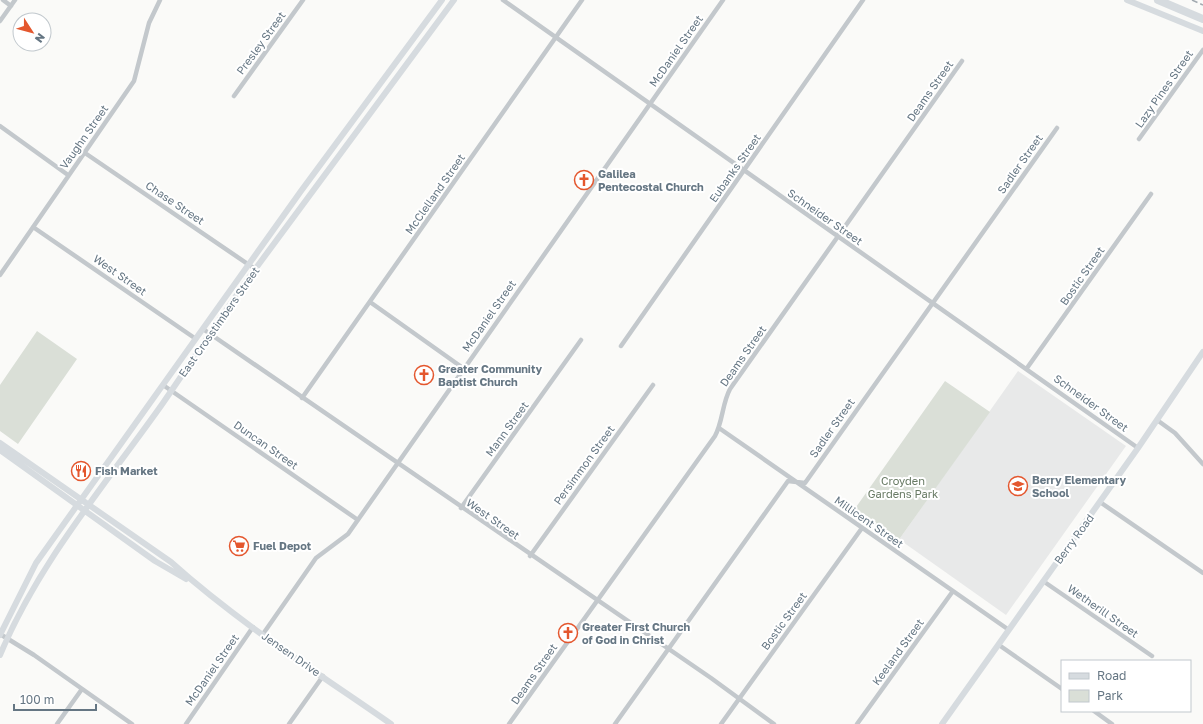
<svg xmlns="http://www.w3.org/2000/svg" width="1203" height="724" viewBox="0 0 1203 724" font-family="'Golos Text',sans-serif">
<rect width="100%" height="100%" fill="#fafaf8"/>
<path fill="#e8e9e9" d="M1018 371 1126 446 1006 615 900 540 898 541Z"/>
<path fill="#dadfd7" d="M37 331 77 359 18 444 0 431V385Z
M945 381 990 412 898 541 854 510Z"/>
<g fill="none" stroke-linecap="round" stroke-linejoin="round">
<path stroke="#c3c8cc" stroke-width="4.5" d="M3 0 11 6
M503 0 1138 448
M0 21 15 0
M234 96 303 0
M0 126 68 175
M1139 139 1203 50
M85 153 255 269
M33 227 196 339
M0 275 134 81 149 23 160 0
M370 302 463 368
M203 329 711 678 774 724
M621 346 863 0
M1027 368 1151 194
M163 385 358 520
M302 398 582 0
M1157 420 1175 433 1203 464
M719 428 1009 630
M1100 502 1203 573
M461 508 581 340
M530 556 653 385
M1043 581 1152 656
M0 634 34 655 132 724
M263 634 316 558 348 534 723 0
M999 645 1062 689
M1094 711 1112 724
M57 724 82 689
M186 724 253 627
M289 724 323 676
M509 724 715 436C723 421 722 404 730 389L962 61
M615 724 788 481 805 483 1057 128
M721 724 862 528
M857 724 953 591"/>
<path stroke="#d6dbdf" stroke-width="6" d="M1127 0 1203 31
M0 443 171 562C238 622 316 672 391 724
M0 450 155 561 186 579
M0 635 36 563 301 191 442 0
M0 655C39 562 105 485 163 403 194 358 224 312 256 268 322 178 388 89 454 0
M942 724 1138 448 1203 352"/>
<path stroke="#d6dbdf" stroke-width="8" d="M1158 0 1203 19"/>
<path stroke="#a2aab0" stroke-width="1.5" stroke-dasharray="6 3" stroke-linecap="butt" d="M1192 0 1203 5"/>
</g>
<defs>
<symbol id="church-ring" viewBox="-11 -11 22 22"><circle r="9.5" fill="#fff" stroke="#e4572e" stroke-width="1.5"/><path d="M-1.2-6h2.4v3.5h3.3v2.4h-3.3V6h-2.4V-.1h-3.3v-2.4h3.3Z" fill="#e4572e"/></symbol>
<symbol id="restaurant-ring" viewBox="-11 -11 22 22"><circle r="9.5" fill="#fff" stroke="#e4572e" stroke-width="1.5"/><path d="M-5-6h1v4h1v-4h1v4h1v-4h1v5L-1.5 .5V6h-2V.5L-5-1ZM5-6V6H3V1.5H1.5Q1.5-4 5-6Z" fill="#e4572e"/></symbol>
<symbol id="school-ring" viewBox="-11 -11 22 22"><circle r="9.5" fill="#fff" stroke="#e4572e" stroke-width="1.5"/><path d="M0-5L7-2L0 1L-7-2ZM-4 1L0 2.5L4 1V4Q0 6-4 4Z" fill="#e4572e"/></symbol>
<symbol id="supermarket-ring" viewBox="-11 -11 22 22"><circle r="9.5" fill="#fff" stroke="#e4572e" stroke-width="1.5"/><path d="M-6-5.5h2.5l.6 2H6L4.5 2H-2.5L-4.4-4H-6ZM-1.5 3.2a1.3 1.3 0 1 0 .1 0ZM3 3.2a1.3 1.3 0 1 0 .1 0Z" fill="#e4572e"/></symbol>
</defs>
<g fill-rule="evenodd">
<use href="#church-ring" x="573" y="169" width="22" height="22"/>
<use href="#church-ring" x="413" y="364" width="22" height="22"/>
<use href="#restaurant-ring" x="70" y="460" width="22" height="22"/>
<use href="#school-ring" x="1007" y="475" width="22" height="22"/>
<use href="#supermarket-ring" x="228" y="535" width="22" height="22"/>
<use href="#church-ring" x="557" y="622" width="22" height="22"/>
</g>
<g text-anchor="middle" stroke-width="4" stroke-linejoin="round" paint-order="stroke">
<g font-size="11" fill="#657683" stroke="#fff">
<text transform="translate(261 43) rotate(-54)" y="4">Presley Street</text>
<text transform="translate(676 51) rotate(-55)" y="4">McDaniel Street</text>
<text transform="translate(1164 89) rotate(-55)" y="4">Lazy Pines Street</text>
<text transform="translate(930 91) rotate(-55)" y="4">Deams Street</text>
<text transform="translate(84 137) rotate(-55)" y="4">Vaughn Street</text>
<text transform="translate(1020 164) rotate(-55)" y="4">Sadler Street</text>
<text transform="translate(735 168) rotate(-55)" y="4">Eubanks Street</text>
<text transform="translate(435 194) rotate(-55)" y="4">McClelland Street</text>
<text transform="translate(175 203) rotate(34)" y="4">Chase Street</text>
<text transform="translate(825 217) rotate(35)" y="4">Schneider Street</text>
<text transform="translate(120 275) rotate(35)" y="4">West Street</text>
<text transform="translate(1082 276) rotate(-55)" y="4">Bostic Street</text>
<text transform="translate(489 316) rotate(-55)" y="4">McDaniel Street</text>
<text transform="translate(219 322) rotate(-55)" y="4">East Crosstimbers Street</text>
<text transform="translate(743 356) rotate(-55)" y="4">Deams Street</text>
<text transform="translate(1091 403) rotate(36)" y="4">Schneider Street</text>
<text transform="translate(832 428) rotate(-55)" y="4">Sadler Street</text>
<text transform="translate(507 429) rotate(-54)" y="4">Mann Street</text>
<text transform="translate(266 445) rotate(35)" y="4">Duncan Street</text>
<text transform="translate(584 465) rotate(-54)" y="4">Persimmon Street</text>
<text transform="translate(493 519) rotate(35)" y="4">West Street</text>
<text transform="translate(869 522) rotate(35)" y="4">Millicent Street</text>
<text transform="translate(1074 539) rotate(-54)" y="4">Berry Road</text>
<text transform="translate(1103 611) rotate(35)" y="4">Wetherill Street</text>
<text transform="translate(784 621) rotate(-54)" y="4">Bostic Street</text>
<text transform="translate(898 652) rotate(-54)" y="4">Keeland Street</text>
<text transform="translate(291 654) rotate(35)" y="4">Jensen Drive</text>
<text transform="translate(212 670) rotate(-55)" y="4">McDaniel Street</text>
<text transform="translate(534 674) rotate(-55)" y="4">Deams Street</text>
</g>
<g font-size="11" font-weight="bold" fill="#657683" stroke="#fff" text-anchor="start">
<text x="598" y="178">Galilea<tspan x="598" dy="13">Pentecostal Church</tspan></text>
<text x="438" y="373">Greater Community<tspan x="438" dy="13">Baptist Church</tspan></text>
<text x="95" y="475">Fish Market</text>
<text x="1032" y="484">Berry Elementary<tspan x="1032" dy="13">School</tspan></text>
<text x="253" y="550">Fuel Depot</text>
<text x="582" y="631">Greater First Church<tspan x="582" dy="13">of God in Christ</tspan></text>
</g>
<g font-size="11" fill="#687a64" stroke="#fff">
<text x="903" y="485">Croyden<tspan x="903" dy="13">Gardens Park</tspan></text>
</g>
</g>
<rect x="1061" y="660" width="130" height="52" fill="#ffffff" stroke="#c1c8cd"/>
<rect x="1069" y="673" width="20" height="6" fill="#d6dbdf" stroke="#c1c8cd"/>
<text x="1097" y="680" font-size="12" fill="#657683">Road</text>
<rect x="1069" y="690" width="20" height="12" fill="#dadfd7" stroke="#c1c8cd"/>
<text x="1097" y="700" font-size="12" fill="#657683">Park</text>
<g transform="translate(32 32) rotate(126)"><circle r="19" fill="#ffffff" stroke="#c1c8cd"/>
<path d="M0-3L7 15L0 10L-7 15Z" fill="#e4572e"/>
<text y="-6" font-size="11" font-weight="bold" text-anchor="middle" fill="#657683">N</text>
</g>
<path d="M14 704v6h82v-6" fill="none" stroke="#657683" stroke-width="2"/>
<text x="20" y="704" font-size="12" fill="#657683" stroke="#ffffff" stroke-width="3" paint-order="stroke">100 m</text>
</svg>
